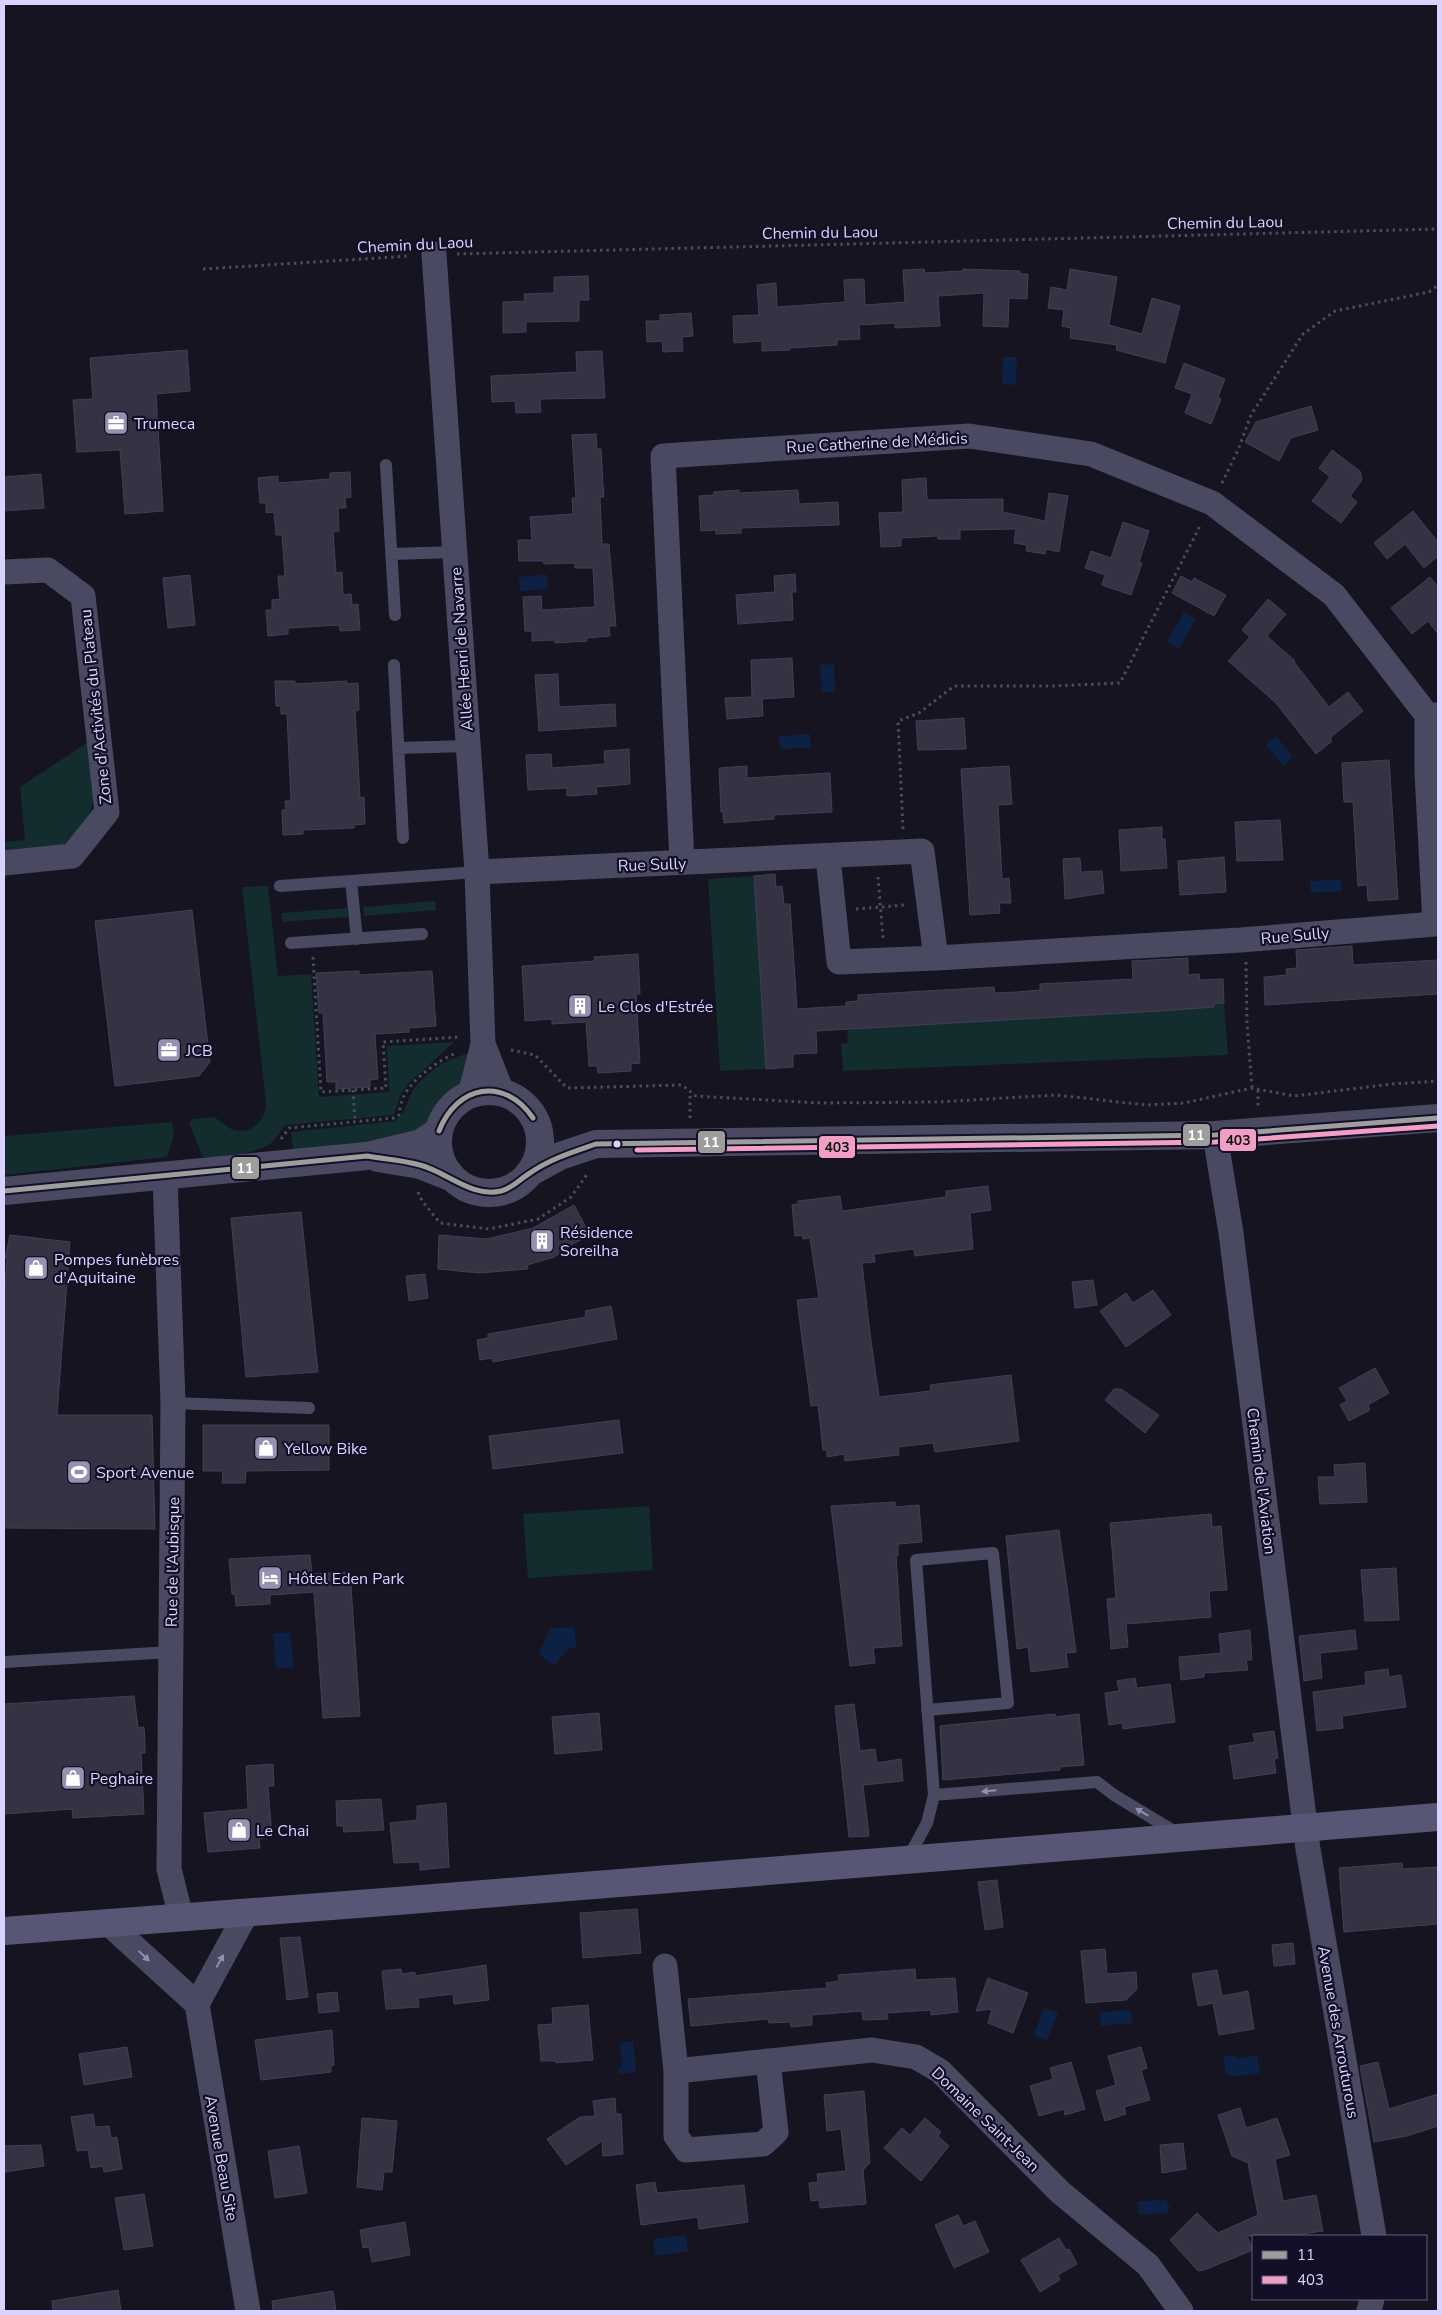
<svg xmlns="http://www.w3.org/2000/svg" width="1442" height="2315" viewBox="0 0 1442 2315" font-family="'Nunito Sans',sans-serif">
<rect width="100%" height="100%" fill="#161421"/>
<path fill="#132c2d" d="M88 742C90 758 95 779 94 796 92 816 78 841 58 847 41 852 21 852 4 854V842L25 840 20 787Z
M754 876 766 1069 720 1071 708 879Z
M268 886 278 976 311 974 319 1097 389 1092 387 1046 454 1042 408 1084 400 1096 394 1115 286 1125C280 1131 276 1139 270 1144 256 1153 219 1160 203 1157L189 1123 193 1119 214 1117C220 1120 225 1126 231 1129 251 1136 266 1121 266 1102L242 887Z
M435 901 436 910 364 916 363 907Z
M347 908 348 917 282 922V913Z
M1214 1003H1224L1228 1055 843 1071 841 1044 848 1043 847 1029 1214 1007Z
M470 1053 459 1093 445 1105 437 1119 421 1134 294 1156 291 1132 394 1121C405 1115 406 1103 412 1092 425 1072 448 1058 470 1053Z
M172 1122 174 1136 167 1157 4 1175V1136Z
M649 1506 653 1570 528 1578 523 1514Z"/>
<path fill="#0d2144" d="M1003 357H1017L1016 385 1002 384Z
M546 574 548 589 520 591 519 577Z
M1184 612 1196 619 1179 649 1167 642Z
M834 664 835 692 822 693 820 665Z
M810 734 811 748 780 749 779 736Z
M1276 736 1293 757 1283 766 1266 744Z
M1341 879 1342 891 1311 893 1310 881Z
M573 1627 577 1647 568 1649 554 1666 539 1654 550 1628Z
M290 1632 294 1667 276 1669 273 1634Z
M1044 2008 1058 2013 1047 2040 1034 2035Z
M1131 2010 1132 2023 1101 2026 1100 2012Z
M633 2041 636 2072 619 2074 618 2068 622 2067 620 2043Z
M1234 2055 1236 2059 1257 2055 1260 2073 1233 2077 1226 2073 1223 2056Z
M1166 2200 1170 2208 1166 2213 1139 2215 1138 2201Z
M686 2235 688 2251 656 2256 653 2239Z"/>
<path fill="#343243" stroke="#433f54" d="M924 269 925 273 963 271V269L1020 271V274H1028L1027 299 1009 298 1008 327 983 326 984 293 938 296 940 326 895 328V323L859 325 860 339 837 340V345L790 348V350L762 351V341L734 343 733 316 759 315 757 285 776 283 777 307 845 302 844 280 864 279 865 305 905 302 903 270Z
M1070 269 1117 277 1109 325 1142 334 1152 298 1180 306 1165 363 1116 350 1117 345 1070 338 1071 328 1062 326 1064 310 1048 308 1051 287 1067 290Z
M588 276 589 300H579V321L526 322V332L503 333V302L525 301 524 294 554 293V277Z
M691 313 693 336 682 337 683 351 663 352 662 341 647 342 646 321H660V315Z
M187 350 190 391 156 394 163 511 125 514 120 450 77 452 73 400 93 399 90 358Z
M602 351 605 398 540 399 541 412 516 413 515 401 492 402 491 376 577 372 576 352Z
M1184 363 1225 379 1218 397 1221 399 1211 424 1185 413 1192 394 1175 388Z
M1311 406 1318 430 1291 438 1279 461 1245 442 1256 422Z
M596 434 597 449H601L603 485 604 497H600L602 544H609L616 626H609L610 636 587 638V641L555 643V640L532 641V631H525L523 597 541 596 542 610 595 607 593 568H575V563L544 564 543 561H519L518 540H532L530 517 573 514 572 498H576L572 435Z
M1332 450 1360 471 1362 480 1350 496 1357 502 1341 523 1312 501 1330 477 1319 468Z
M350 472 351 497 345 498 346 508H338L339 531 333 532 336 573 342 572 343 595 351 594 352 605 358 604 360 630 340 631 339 625 288 628V634L268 636 266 610H272V600L280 599 278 576H285L282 535H276L274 512 266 513V503H260L258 478 278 476V483L330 479V473Z
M41 474 44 508 4 511V477Z
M926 478 927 500 1003 499V512L1045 521 1049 493 1068 496 1059 552 1046 549 1045 554 1026 551 1027 545 1014 543 1016 529 960 530V539H938V536L901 538V546L881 547 879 513 903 512 902 480Z
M739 490V493L798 490 799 504 838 502 839 525 741 528V533L716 534V530L701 531 699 496 714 495V492Z
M1413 511 1438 542V556L1424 568 1405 544 1387 559 1374 543Z
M1123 522 1149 531 1139 562 1142 563 1131 595 1102 585 1105 575 1085 568 1091 551 1111 558Z
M795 574 796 592H792L793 620 738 624 736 595 775 592 774 576Z
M190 575 195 625 168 628 163 578Z
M1181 576 1192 582 1194 578 1226 595 1214 616 1172 593Z
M1430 577 1438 587V634L1428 621 1412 634 1391 608Z
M1268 599 1286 614 1267 636 1295 661 1294 662 1329 707 1348 692 1363 711 1331 737V742L1316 754 1276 703 1228 661 1250 637 1242 630Z
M792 658 794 697 762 699 763 716 727 719 725 698 752 697 751 660Z
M558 674 559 707 615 704 616 726 539 731 535 675Z
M275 681H295V684L347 681V684L358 683 359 710 355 711 358 761 360 798 364 797 365 824 354 825V828L303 830V834L283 835 282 810H286L285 801H291L287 714H281V706H276Z
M964 718 966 749 918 750 916 721Z
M629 749 630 784 596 787 597 794 567 796V788L528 790 526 755 551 754 552 768 605 764 604 751Z
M1389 760 1398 899 1368 901 1367 885 1358 886 1353 802H1344L1342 763Z
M747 766V778L830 773 832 812 774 815V819L724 823 723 812H721L719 768Z
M1009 766 1012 804 998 805 1002 879 1009 878 1011 903H999L1000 913 970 915 961 769Z
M1280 820 1283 860 1237 861 1235 822Z
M1162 827V839H1165L1167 868 1121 871 1119 830Z
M1224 857 1226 892 1180 895 1178 861Z
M1080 858 1081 872 1102 871 1104 893 1065 899 1063 859Z
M775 874 776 887 782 886 784 904H790L797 1009 846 1006V1002L858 1001V995L994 987 995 993 1017 992 1040 990V984L1133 979 1132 961 1188 958V975L1199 974 1200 980 1223 979 1224 1003H1214V1007L1160 1011 816 1031 817 1053 793 1054V1067L766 1069 754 876Z
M192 910 210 1062 199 1076 115 1086 95 921Z
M1352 946 1353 965 1438 960V994L1265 1005 1264 977 1287 975 1286 969 1297 968 1296 950Z
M638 954 640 994H636L640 1063 631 1064V1071L598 1073 597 1066H589L586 1022 552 1024V1019L525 1021 522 966 595 961 594 957Z
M359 971V975L432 971 436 1026 409 1028V1032L375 1034 378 1079 370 1080V1087L336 1089V1082H327L323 1013H319L316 973Z
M988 1186 991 1210 970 1213 973 1249 915 1256 914 1249 874 1254 875 1262 862 1263 869 1326 879 1397 931 1391 930 1385 1011 1375 1019 1441 935 1452 933 1443 898 1447 899 1455 845 1461 844 1454 827 1457V1450H823L818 1405 811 1406 797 1300 819 1298 810 1238 803 1239 802 1235 795 1236 792 1205 798 1204V1201L840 1196 842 1211 946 1197V1191Z
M574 1205 590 1235 567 1247 568 1249 554 1257 527 1265 528 1269 479 1273 438 1269 439 1235 487 1239 533 1228Z
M301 1212 318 1372 246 1377 231 1218Z
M10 1235 70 1242 57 1415H152L155 1529 4 1528V1300L7 1258H5Z
M425 1274 428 1298 409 1301 406 1276Z
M1093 1280 1097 1305 1075 1308 1072 1282Z
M1153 1290 1171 1315 1126 1347 1100 1311 1126 1293 1133 1303Z
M611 1306 617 1339 493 1362 492 1358 480 1360 477 1340 488 1338V1334L586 1317 585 1311Z
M1375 1368 1389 1393 1368 1405 1370 1410 1349 1421 1340 1405 1347 1401 1339 1388Z
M1114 1389H1121L1159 1415 1145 1433 1105 1400Z
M619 1420 623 1453 493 1469 489 1436Z
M203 1425H329V1470L246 1471 245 1483H222L223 1471H203Z
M1365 1463 1367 1502 1320 1504 1318 1477H1335L1334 1465Z
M895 1502V1507L919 1505 922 1542 898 1544V1556H896L902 1646 873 1648 875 1663 850 1666 831 1506Z
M1211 1514 1212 1527 1221 1526 1227 1590 1209 1591 1211 1617 1126 1624 1128 1647 1111 1649 1107 1599 1116 1598 1110 1523Z
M1059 1530 1076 1652 1066 1653 1068 1667 1031 1672 1028 1647 1017 1649 1006 1536Z
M310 1555 312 1574 350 1572 360 1716 323 1718 314 1592 270 1595V1604L236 1606 235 1594H232L229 1559Z
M1396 1568 1399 1620 1365 1621 1361 1570Z
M1250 1630 1252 1660H1246L1248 1670 1204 1673V1677L1181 1680 1179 1657 1221 1653 1219 1634Z
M1355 1630 1357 1649 1320 1653 1322 1678 1304 1681 1299 1636Z
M1388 1669 1389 1677 1401 1675 1406 1707 1342 1716 1343 1728 1317 1731 1313 1692 1366 1685 1365 1672Z
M1135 1678 1137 1688 1170 1684 1175 1722 1123 1729 1122 1723 1109 1725 1105 1693 1119 1691 1117 1681Z
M134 1696 138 1728 144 1727 145 1742V1753H141L144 1814 73 1818 72 1809 4 1814V1704Z
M854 1704 860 1751 875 1749 877 1763 901 1759 903 1781 863 1785 869 1836 849 1837 835 1706Z
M599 1713 602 1750 555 1754 552 1717Z
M1055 1714 1056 1717 1079 1714 1084 1765 1060 1767V1770L943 1780 940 1726Z
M1274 1731 1278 1758 1274 1759 1276 1773 1234 1779 1229 1746 1255 1742 1253 1734Z
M273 1764 274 1786H268L272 1837 259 1839 260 1848 208 1852 204 1813 248 1809 246 1766Z
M381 1799 384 1830 344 1832 343 1826H337L336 1801Z
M446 1803 449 1867 420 1870V1862L394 1863 390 1823 417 1820V1806Z
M1402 1863 1403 1869 1438 1867V1924L1344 1932 1339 1868Z
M997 1880 1003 1927 985 1930 978 1882Z
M637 1909 641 1953 583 1958 580 1913Z
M300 1937 308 1997 287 2000 280 1938Z
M1293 1943 1295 1964 1274 1966 1272 1945Z
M1105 1949 1107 1974 1136 1972 1137 1989 1126 2000 1086 2003 1081 1951Z
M486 1965 489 2000 454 2004 453 1994 418 1998 419 2007 386 2009 382 1971 401 1969 402 1974 415 1972V1976Z
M915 1969 916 1980 955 1978 958 2012 931 2015V2010L887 2013 888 2019 863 2020 862 2011 812 2015V2025L791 2027 790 2022 769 2023 768 2019 691 2026 688 1999 827 1988 826 1983 839 1981 838 1975Z
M1217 1970 1222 1996 1248 1991 1254 2029 1219 2035 1213 2003 1198 2006 1192 1974Z
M988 1978 1028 1993 1013 2033 988 2023 992 2009 976 2011Z
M337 1992 339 2011 319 2013 317 1994Z
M588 2005 593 2060 556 2063V2061H541L538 2025 553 2024 552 2008Z
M332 2030 334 2065 331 2066V2072L261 2080 255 2040Z
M127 2047 132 2077 84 2085 79 2054Z
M1141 2047 1147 2068 1141 2070 1150 2100 1124 2107 1126 2114 1105 2121 1096 2091 1116 2085 1108 2056Z
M1071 2062 1085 2109 1065 2115 1064 2109 1039 2116 1030 2086 1053 2079 1050 2068Z
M1378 2062 1389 2109 1438 2094V2126L1407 2136 1374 2142 1360 2066Z
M864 2091 870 2163 863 2170 866 2204 820 2208 819 2200 811 2201 809 2183 818 2182 817 2174 846 2171 841 2129 827 2131 824 2095Z
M615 2098 616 2114H621L623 2154 603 2156 602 2141 566 2165 547 2139 580 2117 595 2116 593 2101Z
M1240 2108 1246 2128 1277 2118 1290 2155 1275 2159 1283 2201 1316 2195 1323 2231 1288 2236H1247L1253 2250 1204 2270 1198 2271 1170 2240 1197 2213 1218 2233 1258 2215 1248 2163 1232 2156 1218 2115Z
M93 2114 95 2127 109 2126 111 2138 117 2137 122 2169 104 2172 103 2166 91 2168 88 2150 77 2151 71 2117Z
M362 2118 397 2121 392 2172H384L382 2190 357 2187Z
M925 2118 941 2132 938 2136 949 2146 921 2181 884 2148 902 2128 910 2135Z
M1183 2143 1186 2169 1162 2173 1160 2145Z
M41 2145 44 2166 4 2172V2146Z
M299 2146 307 2193 275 2198 268 2151Z
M655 2182 657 2193 744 2185 748 2222 699 2229 698 2217 641 2225 636 2185Z
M144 2194 153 2246 124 2250 115 2198Z
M958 2215 963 2226 975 2221 989 2252 954 2268 935 2225Z
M405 2222 410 2255 372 2262 369 2247 363 2248 360 2230Z
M1059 2238 1066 2250 1069 2249 1077 2264 1058 2275 1060 2280 1040 2292 1021 2260Z
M118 2290 121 2311H53L52 2301Z
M333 2291 336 2311H273L272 2301Z"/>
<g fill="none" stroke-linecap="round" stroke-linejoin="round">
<path stroke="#44505f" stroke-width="3" stroke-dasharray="2.5 4" stroke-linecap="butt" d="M457 254 1438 229
M203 269 410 256
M1222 483 1238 450 1251 415 1303 334 1335 311 1429 292 1438 285
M903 829 898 721 919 713 954 686H1052L1120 683 1201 524
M878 877 883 938
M856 909 905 905
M313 957 321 1092 386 1088 383 1042 459 1037
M1246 962 1247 1024 1252 1088
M511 1050 535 1055 567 1088 682 1085 696 1096 820 1103 938 1102 1056 1095 1146 1105 1184 1103 1252 1088 1294 1096 1392 1084 1438 1081
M353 1090 355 1122
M1258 1090V1107
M690 1118V1092
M281 1139 289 1128 394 1118 399 1115C400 1109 401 1101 404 1096 411 1080 441 1058 457 1053
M418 1192 422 1201 440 1223 489 1229 538 1219 571 1197 588 1173"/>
<path stroke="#4a4962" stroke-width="12" d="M386 465 395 615
M392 554 454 552
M394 665 403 838
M398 748 468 746
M351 881 357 939
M280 886 477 872
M291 943 422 934
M173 1403 309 1408
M4 1662 171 1652
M927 1710 1008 1703 993 1553 916 1560 934 1795
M907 1860 927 1823 934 1795 1097 1782 1114 1795 1177 1833"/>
<path stroke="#4a4962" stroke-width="25" d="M434 254 477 872 483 1044 470 1095
M4 572 48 570 83 596 107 812 72 856 4 863
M828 857 839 962 936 958
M682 862 663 456 969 436 1091 454 1212 503 1334 595 1427 715
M477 872 922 851 936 958 1241 940 1435 924 1427 772V715H1438
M483 1044 502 1092
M1215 1135 1231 1233 1308 1849 1374 2236
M165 1176 173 1403 169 1869 181 1917
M108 1923 197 2004 248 2311
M665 1966 676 2071V2136L686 2150 763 2144 776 2132 768 2061
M197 2004 247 1912
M676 2071 872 2050 916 2057 940 2071 1060 2192 1148 2265 1181 2311
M1369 2311 1372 2299"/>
<path stroke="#4a4962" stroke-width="28" d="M438 1142a51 51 0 1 1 102 0a51 51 0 1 1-102 0Z
M378 1158 420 1165 453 1178
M529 1173 560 1156 596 1144 1215 1135 1438 1118
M4 1191 367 1156 421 1143 439 1131"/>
<path stroke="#575674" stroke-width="28" d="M4 1931 397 1901 1438 1817"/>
<defs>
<path id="bus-1" d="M439 1131C457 1085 504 1076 533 1118
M4 1191 367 1156C384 1159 403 1160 420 1165 447 1172 472 1198 501 1191 513 1188 520 1179 530 1173 550 1159 573 1152 596 1144L1215 1135 1438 1118"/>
<path id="bus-2" d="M637 1150 1215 1142 1438 1126"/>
</defs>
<use href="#bus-1" stroke="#130f26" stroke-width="9"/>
<use href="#bus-2" stroke="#130f26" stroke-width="9"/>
<use href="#bus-1" stroke="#9d9d9c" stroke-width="5"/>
<use href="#bus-2" stroke="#f29fc5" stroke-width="5"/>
</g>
<defs><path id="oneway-solid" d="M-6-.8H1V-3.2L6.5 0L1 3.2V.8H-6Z" transform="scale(1.25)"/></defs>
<g fill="#928eb0">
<use href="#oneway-solid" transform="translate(989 1791) rotate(175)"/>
<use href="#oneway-solid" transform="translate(1142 1812) rotate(-149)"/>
<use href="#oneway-solid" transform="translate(144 1956) rotate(43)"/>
<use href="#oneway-solid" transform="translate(220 1961) rotate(-61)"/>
</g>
<defs>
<symbol id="office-square" viewBox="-11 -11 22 22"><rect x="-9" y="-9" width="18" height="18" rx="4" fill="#9591b1" stroke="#130f26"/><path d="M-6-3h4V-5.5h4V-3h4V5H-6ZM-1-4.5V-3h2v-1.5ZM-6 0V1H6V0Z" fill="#fff"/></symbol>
<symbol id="building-square" viewBox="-11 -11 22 22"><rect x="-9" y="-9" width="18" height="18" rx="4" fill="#9591b1" stroke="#130f26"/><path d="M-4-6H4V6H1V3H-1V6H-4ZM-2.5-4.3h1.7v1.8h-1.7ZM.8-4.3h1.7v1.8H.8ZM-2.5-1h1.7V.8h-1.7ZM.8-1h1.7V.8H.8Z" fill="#fff"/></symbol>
<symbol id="shop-square" viewBox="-11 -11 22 22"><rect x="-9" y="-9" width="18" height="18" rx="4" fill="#9591b1" stroke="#130f26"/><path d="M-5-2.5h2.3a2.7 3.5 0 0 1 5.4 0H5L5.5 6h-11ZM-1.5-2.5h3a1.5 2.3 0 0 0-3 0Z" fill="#fff"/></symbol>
<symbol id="stadium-square" viewBox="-11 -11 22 22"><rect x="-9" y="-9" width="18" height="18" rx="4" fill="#9591b1" stroke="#130f26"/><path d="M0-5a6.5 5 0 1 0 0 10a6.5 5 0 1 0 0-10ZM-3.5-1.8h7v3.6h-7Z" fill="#fff"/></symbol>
<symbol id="hotel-square" viewBox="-11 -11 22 22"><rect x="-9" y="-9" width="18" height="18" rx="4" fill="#9591b1" stroke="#130f26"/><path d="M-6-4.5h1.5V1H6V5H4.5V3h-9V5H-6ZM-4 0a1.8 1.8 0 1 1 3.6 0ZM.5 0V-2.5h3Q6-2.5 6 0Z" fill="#fff"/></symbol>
</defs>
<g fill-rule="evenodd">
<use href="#office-square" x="102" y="409" width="28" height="28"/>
<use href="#building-square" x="566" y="992" width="28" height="28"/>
<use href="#office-square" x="155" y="1036" width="28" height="28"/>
<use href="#building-square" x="528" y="1227" width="28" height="28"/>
<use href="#shop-square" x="22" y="1254" width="28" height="28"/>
<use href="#shop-square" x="252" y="1434" width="28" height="28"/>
<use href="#stadium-square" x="65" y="1458" width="28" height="28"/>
<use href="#hotel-square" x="256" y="1564" width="28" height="28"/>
<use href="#shop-square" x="59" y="1764" width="28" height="28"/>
<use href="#shop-square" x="225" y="1816" width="28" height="28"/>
</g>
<circle fill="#d9d4ff" stroke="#130f26" stroke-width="2" cx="617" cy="1144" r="4.5"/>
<g text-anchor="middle" stroke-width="4.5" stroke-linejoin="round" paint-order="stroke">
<g font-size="16" fill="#d9d4ff" stroke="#130f26">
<text transform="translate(1225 222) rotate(-1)" y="6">Chemin du Laou</text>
<text transform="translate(820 232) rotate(-1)" y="6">Chemin du Laou</text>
<text transform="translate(415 244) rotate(-3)" y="6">Chemin du Laou</text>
<text transform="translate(877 442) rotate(-3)" y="6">Rue Catherine de Médicis</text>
<text transform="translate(461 649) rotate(-94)" y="6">Allée Henri de Navarre</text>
<text transform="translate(95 707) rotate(-96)" y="6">Zone d'Activités du Plateau</text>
<text transform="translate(652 864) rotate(-2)" y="6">Rue Sully</text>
<text transform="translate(1295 935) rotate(-5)" y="6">Rue Sully</text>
<text transform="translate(1262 1481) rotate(83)" y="6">Chemin de l'Aviation</text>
<text transform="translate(172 1562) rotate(-89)" y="6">Rue de l'Aubisque</text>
<text transform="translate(1339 2032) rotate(80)" y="6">Avenue des Arrouturous</text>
<text transform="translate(986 2119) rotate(44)" y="6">Domaine Saint-Jean</text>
<text transform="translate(222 2158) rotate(80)" y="6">Avenue Beau Site</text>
</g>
<g font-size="16" fill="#d9d4ff" stroke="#130f26" text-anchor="start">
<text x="134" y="429">Trumeca</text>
<text x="598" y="1012">Le Clos d'Estrée</text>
<text x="186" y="1056">JCB</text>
<text x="560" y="1238">Résidence<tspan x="560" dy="18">Soreilha</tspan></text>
<text x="54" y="1265">Pompes funèbres<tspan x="54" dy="18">d'Aquitaine</tspan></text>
<text x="284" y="1454">Yellow Bike</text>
<text x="96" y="1478">Sport Avenue</text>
<text x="288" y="1584">Hôtel Eden Park</text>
<text x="90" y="1784">Peghaire</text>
<text x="256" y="1836">Le Chai</text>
</g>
</g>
<g stroke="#130f26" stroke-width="2">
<rect x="1182" y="1123" width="29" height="24" rx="5" fill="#9d9d9c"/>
<rect x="1219" y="1128" width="38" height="24" rx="5" fill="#f29fc5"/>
<rect x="697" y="1130" width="29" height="24" rx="5" fill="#9d9d9c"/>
<rect x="818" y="1135" width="38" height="24" rx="5" fill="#f29fc5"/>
<rect x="231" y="1156" width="29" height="24" rx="5" fill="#9d9d9c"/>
</g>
<g font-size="14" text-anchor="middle" font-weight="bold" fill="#fff">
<text x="1196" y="1140">11</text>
<text x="711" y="1147">11</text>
<text x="245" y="1173">11</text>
</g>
<g font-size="14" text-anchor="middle" font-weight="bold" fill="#111">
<text x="1238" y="1145">403</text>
<text x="837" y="1152">403</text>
</g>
<rect width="1442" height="2315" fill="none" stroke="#d9d4ff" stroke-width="10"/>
<rect x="1252" y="2235" width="175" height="65" fill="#130f26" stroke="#625e7d"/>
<rect x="1262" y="2251" width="25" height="8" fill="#9d9d9c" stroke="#625e7d"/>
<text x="1297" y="2260" font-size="15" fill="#d9d4ff">11</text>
<rect x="1262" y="2276" width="25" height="8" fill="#f29fc5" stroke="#625e7d"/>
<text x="1297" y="2285" font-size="15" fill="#d9d4ff">403</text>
</svg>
